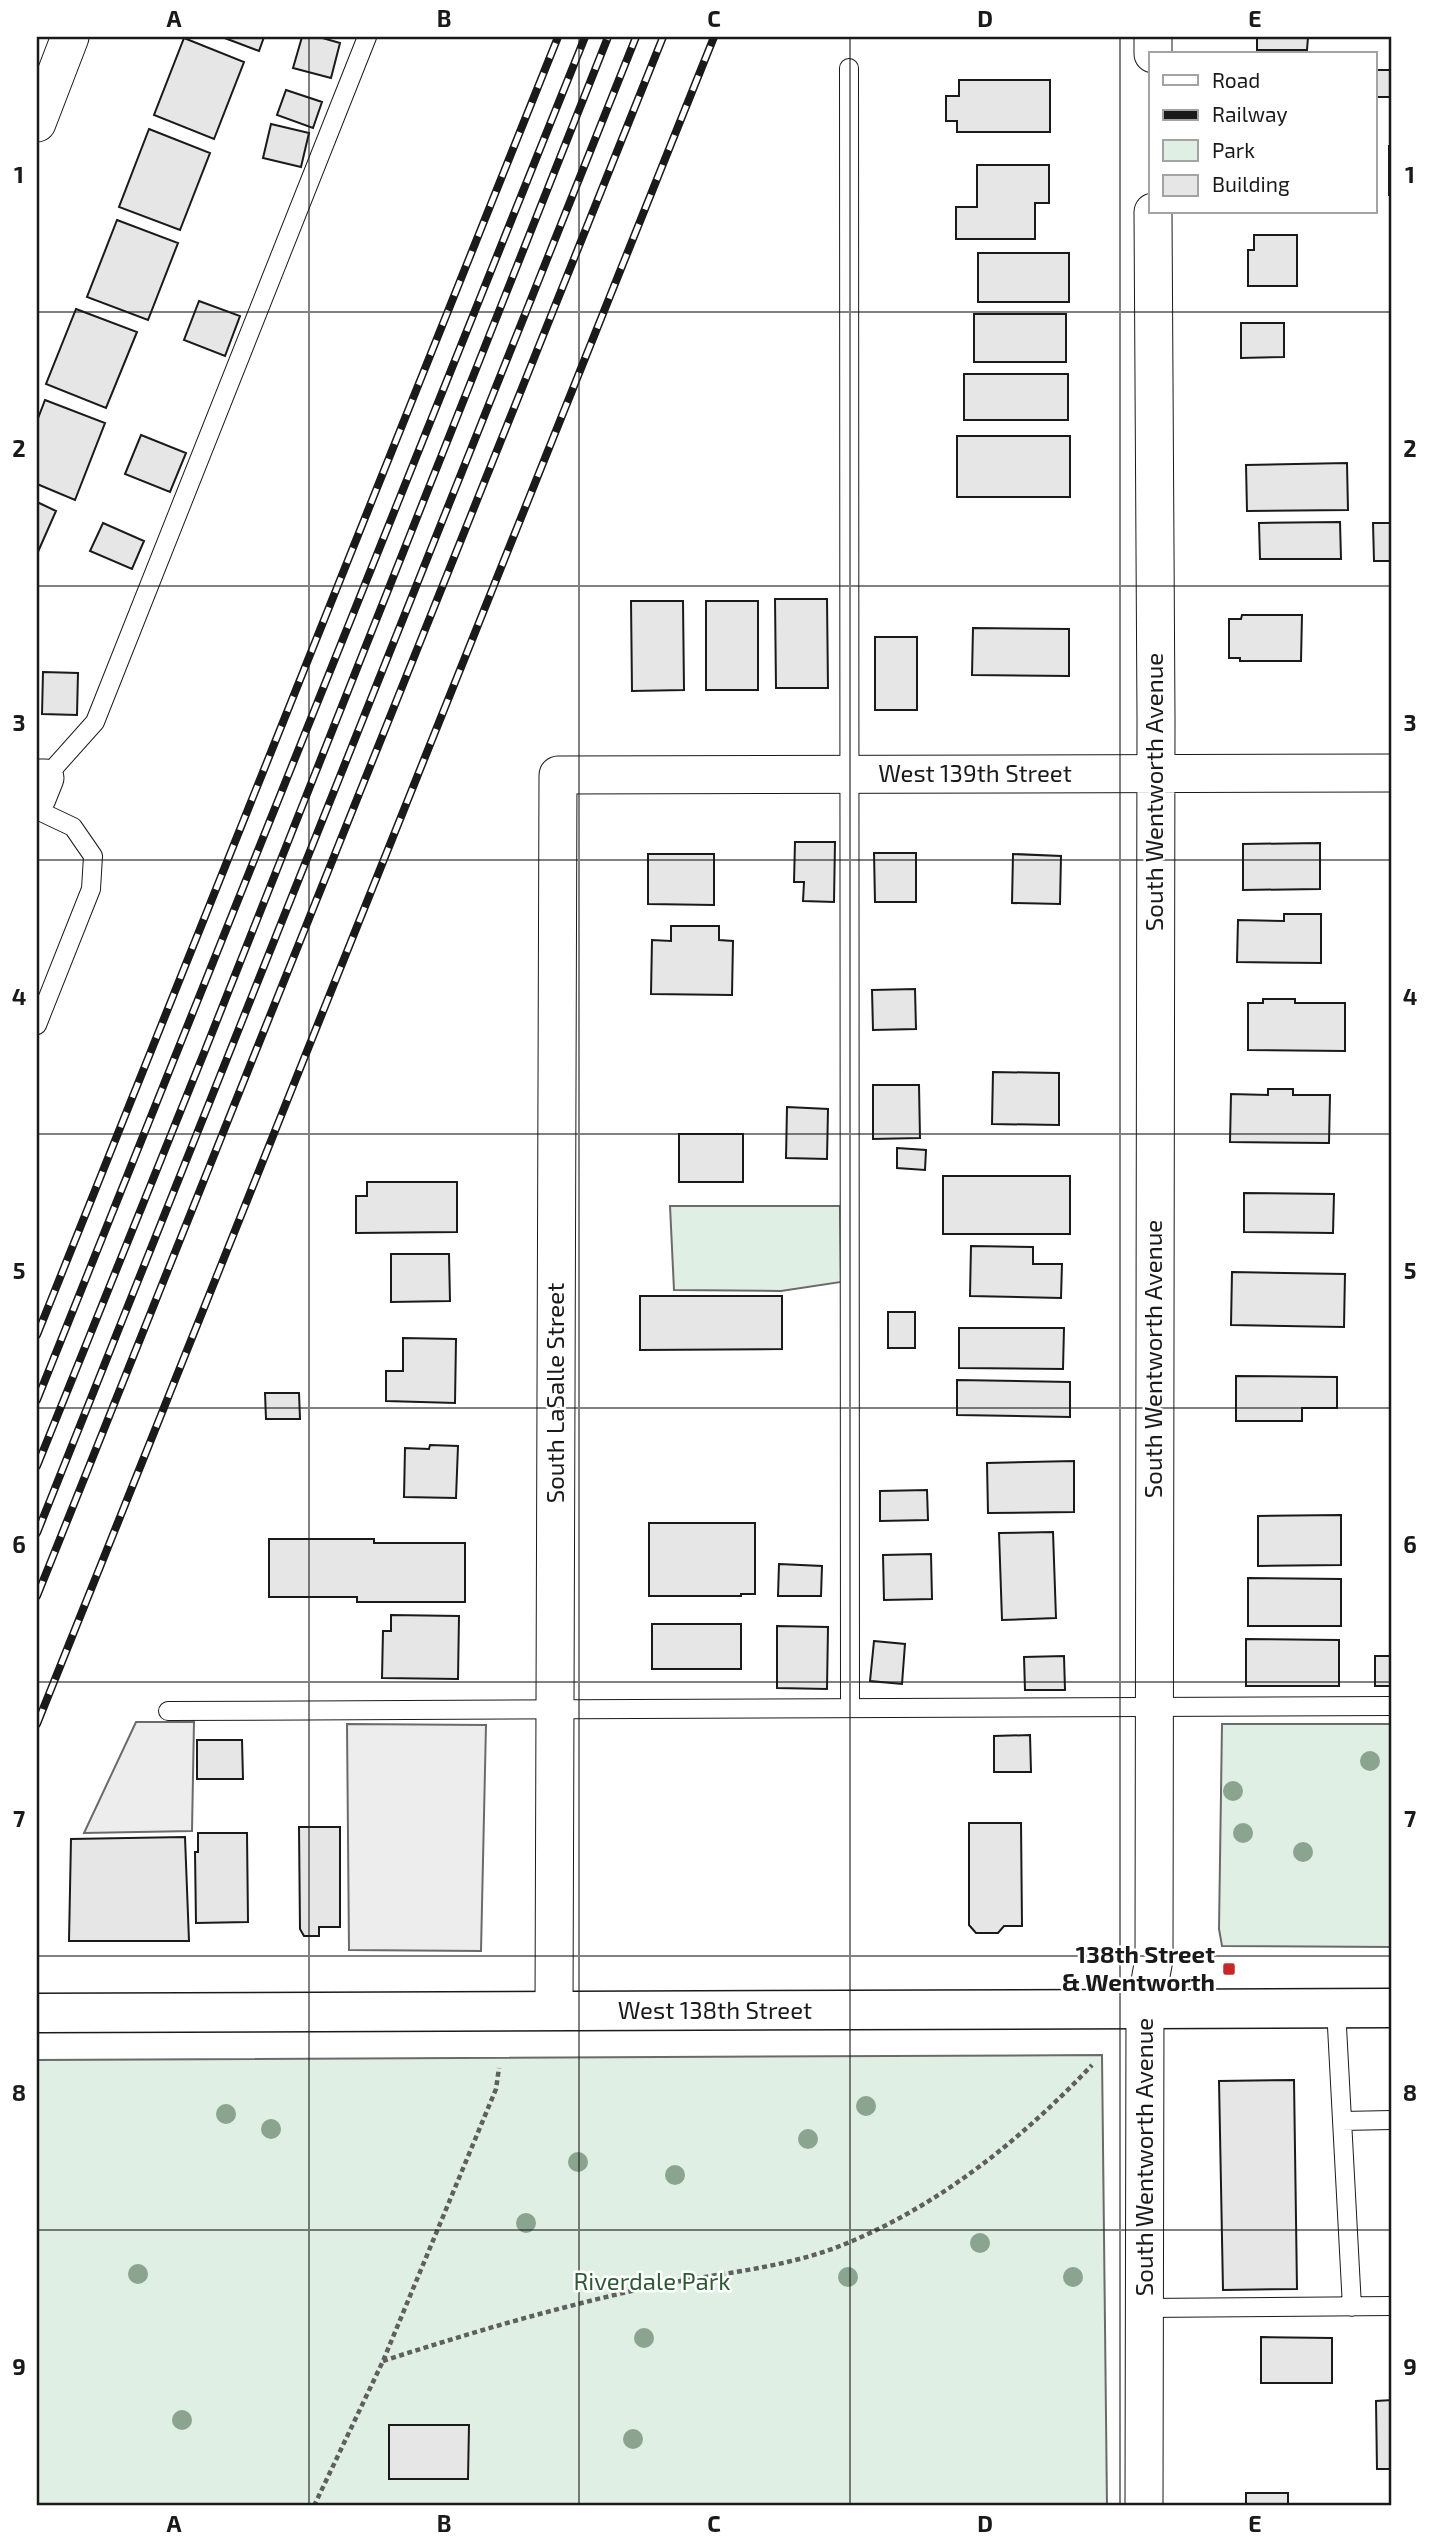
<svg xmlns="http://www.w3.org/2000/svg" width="1429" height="2543" viewBox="0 0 1429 2543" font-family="'Exo 2',sans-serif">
  <rect width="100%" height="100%" fill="#fff"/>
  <!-- green -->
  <path fill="#e0efe3" stroke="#6a6a6a" stroke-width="2" d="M670 1206H840L841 1282 781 1291 674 1290Z
    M1222 1724H1392V1947L1222 1946 1219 1929Z
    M1102 2055 1107 2506H37V2060Z"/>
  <!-- parking -->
  <path fill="#ededed" stroke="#6a6a6a" stroke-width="2" d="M136 1722H194L192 1831 84 1833Z
    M347 1724 486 1725 481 1951 349 1950Z"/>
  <!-- building -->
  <path fill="#e6e6e6" stroke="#1a1a1a" stroke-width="2" d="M222 37H264L259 51Z
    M302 37H319L340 43 331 78 293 68Z
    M1257 37H1308L1307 50H1257Z
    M184 38 244 62 214 139 154 115Z
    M1375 70H1392V97H1375Z
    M959 80H1050V132H957V121H946V96H959Z
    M286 90 322 102 313 128 277 115Z
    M271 124 309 133 301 167 263 158Z
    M149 129 210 153 180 230 119 207Z
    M1389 146H1392V195H1389Z
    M977 165H1049V203H1035V239H956V207H977Z
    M117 220 178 243 148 320 87 297Z
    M1254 235H1297V286H1248V250H1254Z
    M978 253H1069V302H978Z
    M199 301 240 316 225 356 184 340Z
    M76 309 137 332 106 408 46 384Z
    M974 314H1066V362H974Z
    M1241 323H1284V357L1241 358Z
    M964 374H1068V420H964Z
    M45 400 105 423 75 500 37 484V421Z
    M141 435 186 453 170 492 125 474Z
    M957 436H1070V497H957Z
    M1347 463 1348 510 1247 511 1246 465Z
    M37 502 56 511 37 554Z
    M1340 522 1341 559H1260L1259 523Z
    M103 523 144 541 132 569 90 551Z
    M1373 523H1392V561H1374Z
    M775 599H827L828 688H776Z
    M631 601H683L684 690 632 691Z
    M706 601H758V690H706Z
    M1242 615H1302L1301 661H1240V658H1229V619H1241Z
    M973 628 1069 629V676L972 675Z
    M875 637H917V710H875Z
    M43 672 78 673 77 715 42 714Z
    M795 842H835L834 902 803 901 804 882H794Z
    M1320 843V889L1243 890V844Z
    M874 853H916V902H875Z
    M648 854H714V905L648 904Z
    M1013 854 1061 856 1060 904 1012 903Z
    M1284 914H1321V963L1237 962 1238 920 1284 921Z
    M671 926H719V940L733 941 732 995 651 994 652 940 671 941Z
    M915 989 916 1029 873 1030 872 990Z
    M1263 999H1295V1003H1345V1051L1248 1050V1003H1263Z
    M993 1072 1059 1073V1125L992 1124Z
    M873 1085H919L920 1138 873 1139Z
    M1268 1089H1293V1095H1330L1329 1143 1230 1142 1231 1094 1268 1095Z
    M787 1107 828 1109 827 1159 786 1158Z
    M679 1134H743V1182H679Z
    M897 1148 926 1150 925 1170 897 1168Z
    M943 1176H1070V1234H943Z
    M367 1182H457V1232L356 1233V1196H367Z
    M1244 1193 1334 1194 1333 1233 1244 1232Z
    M971 1246 1033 1247V1264H1062L1061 1298 970 1296Z
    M391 1254H449L450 1301 391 1302Z
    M1232 1272 1345 1274 1344 1327 1231 1325Z
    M640 1296H782V1349L640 1350Z
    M888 1312H915V1348H888Z
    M959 1328H1064L1063 1369 959 1368Z
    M403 1338 456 1339 455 1403 386 1401V1371H403Z
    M1236 1376 1337 1377V1408H1302V1421H1236Z
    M957 1380 1070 1382V1417L957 1415Z
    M265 1393H299L300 1419H266Z
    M430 1445 458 1446 456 1498 404 1497 405 1448 429 1449Z
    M1074 1461V1512L988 1513 987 1463Z
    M927 1490 928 1520 880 1521V1491Z
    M1341 1515V1565L1258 1566V1516Z
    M649 1523H755V1594H741V1596H649Z
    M1053 1532 1056 1618 1002 1620 999 1533Z
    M269 1539H374V1543H465V1602H357V1597H269Z
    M931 1554 932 1599 884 1600 883 1555Z
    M779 1564 822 1566 821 1596H778Z
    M1248 1578 1341 1579V1626H1248Z
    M391 1615 459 1616 458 1679 382 1678 383 1631H391Z
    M652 1624H741V1669H652Z
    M777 1626 828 1627 827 1689 777 1688Z
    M1246 1639 1339 1640V1686H1246Z
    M874 1641 905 1644 902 1684 870 1681Z
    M1064 1656 1065 1690H1025L1024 1657Z
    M1375 1656H1392V1686H1375Z
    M1030 1735 1031 1772H994V1736Z
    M197 1740H242L243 1779H197Z
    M969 1823H1021L1022 1926H1004L998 1933H976L969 1925Z
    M299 1827H340V1927H319V1936H304L300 1929Z
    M198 1833H247L248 1922 196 1923 195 1852H198Z
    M185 1837 189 1941H69L71 1839Z
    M1294 2080 1297 2289 1223 2290 1219 2081Z
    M1261 2337 1332 2338V2383H1261Z
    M1392 2400V2469H1377L1376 2401Z
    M389 2425H469L468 2479H389Z
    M1246 2493H1288V2506H1246Z"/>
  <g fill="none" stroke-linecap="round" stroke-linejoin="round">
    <!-- lane casing -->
    <g stroke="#1a1a1a" stroke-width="20">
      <path id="lane" d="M849 68 850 1708
        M45 778 95 722 367 37
        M37 810 73 827 93 856 91 889 37 1025
        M168 1711 1392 1706
        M1336 2008 1352 2307
        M1342 2121 1392 2120
        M1144 2308 1392 2306"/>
    </g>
    <!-- street casing -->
    <g stroke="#1a1a1a" stroke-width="39">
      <path id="street" d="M1153 37V54
        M37 123 70 37
        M37 778H45L37 798
        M554 2011 558 775 1392 773
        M1144 2506 1145 2009 1154 1959 1156 719 1153 212"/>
    </g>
    <!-- secondary casing -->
    <g stroke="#1a1a1a" stroke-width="41">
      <path id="secondary" d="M37 2013 1392 2008"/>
    </g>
    <!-- path -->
    <path stroke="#5f5f5f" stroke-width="4.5" stroke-dasharray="5 3.5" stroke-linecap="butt" d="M383 2361C472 2332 562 2306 654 2286 717 2273 784 2269 845 2244 940 2205 1022 2139 1092 2065
      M314 2506 383 2361 496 2089 499 2068"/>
    <!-- lane -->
    <use href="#lane" stroke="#fff" stroke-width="18"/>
    <!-- street -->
    <use href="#street" stroke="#fff" stroke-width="37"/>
    <!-- secondary -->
    <use href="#secondary" stroke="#fff" stroke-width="38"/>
    <!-- rail casing -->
    <g stroke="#1a1a1a" stroke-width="8">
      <path id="rail" d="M37 1335 558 37
        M37 1400 585 37
        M37 1466 204 1053 608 37
        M37 1533 636 37
        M37 1596 663 37
        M37 1724 714 37"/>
    </g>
    <!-- rail -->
    <use href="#rail" stroke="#fff" stroke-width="5" stroke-dasharray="16" stroke-linecap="butt"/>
  </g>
  <!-- trees -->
  <g fill="#8aa48f">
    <circle cx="1370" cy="1761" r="10"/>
    <circle cx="1233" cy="1791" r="10"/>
    <circle cx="1243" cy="1833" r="10"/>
    <circle cx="1303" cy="1852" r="10"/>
    <circle cx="866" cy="2106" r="10"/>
    <circle cx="226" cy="2114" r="10"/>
    <circle cx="271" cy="2129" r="10"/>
    <circle cx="808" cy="2139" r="10"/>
    <circle cx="578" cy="2162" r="10"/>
    <circle cx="675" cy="2175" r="10"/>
    <circle cx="526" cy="2223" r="10"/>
    <circle cx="980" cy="2243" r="10"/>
    <circle cx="138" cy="2274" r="10"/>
    <circle cx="848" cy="2277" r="10"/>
    <circle cx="1073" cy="2277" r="10"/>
    <circle cx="644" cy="2338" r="10"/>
    <circle cx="182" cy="2420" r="10"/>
    <circle cx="633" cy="2439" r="10"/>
  </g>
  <!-- grid -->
  <path fill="none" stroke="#1a1a1a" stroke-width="2" stroke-opacity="0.55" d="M309 37V2506M579 37V2506M850 37V2506M1120 37V2506M37 312H1392M37 586H1392M37 860H1392M37 1134H1392M37 1408H1392M37 1682H1392M37 1956H1392M37 2230H1392"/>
  <!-- markers -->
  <rect fill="#c62828" stroke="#fff" stroke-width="2.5" x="1222" y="1962" width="14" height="14" rx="3.5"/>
  <g text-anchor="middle" stroke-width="5" stroke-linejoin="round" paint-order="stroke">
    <!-- street labels -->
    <g font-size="24" fill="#1a1a1a" stroke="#fff">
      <text x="975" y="782">West 139th Street</text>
      <text transform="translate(1155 792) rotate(-90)" y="8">South Wentworth Avenue</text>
      <text transform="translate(1154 1359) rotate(-90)" y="8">South Wentworth Avenue</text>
      <text transform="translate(556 1393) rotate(-90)" y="8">South LaSalle Street</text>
      <text x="715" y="2019">West 138th Street</text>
      <text transform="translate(1145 2157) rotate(-90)" y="8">South Wentworth Avenue</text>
    </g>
    <!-- poi labels -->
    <g font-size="24" font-weight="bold" fill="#1a1a1a" stroke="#fff" text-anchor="end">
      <text x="1215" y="1963">138th Street<tspan x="1215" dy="28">&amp; Wentworth</tspan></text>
    </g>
    <!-- park labels -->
    <g font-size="24" fill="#2b5a34" stroke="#fff">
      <text x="652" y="2290">Riverdale Park</text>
    </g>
  </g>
  <!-- border -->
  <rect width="1429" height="2543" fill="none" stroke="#ffffff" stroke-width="77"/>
  <!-- legend -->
  <rect x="1149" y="52" width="228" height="161" fill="#ffffff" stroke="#a3a3a3" stroke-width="2"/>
  <rect x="1163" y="75" width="35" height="10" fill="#ffffff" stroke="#a3a3a3" stroke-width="2"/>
  <text x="1212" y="88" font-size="21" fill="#1a1a1a">Road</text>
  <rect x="1163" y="110" width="35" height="10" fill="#1a1a1a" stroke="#a3a3a3" stroke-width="2"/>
  <text x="1212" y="122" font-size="21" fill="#1a1a1a">Railway</text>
  <rect x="1163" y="140" width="35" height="21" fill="#e0efe3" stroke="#a3a3a3" stroke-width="2"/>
  <text x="1212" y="158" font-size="21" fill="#1a1a1a">Park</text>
  <rect x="1163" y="175" width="35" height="21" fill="#e6e6e6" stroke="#a3a3a3" stroke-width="2"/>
  <text x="1212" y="192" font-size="21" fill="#1a1a1a">Building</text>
  <rect x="38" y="38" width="1352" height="2466" fill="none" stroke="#1a1a1a" stroke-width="2.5"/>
  <g font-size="23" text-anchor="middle" font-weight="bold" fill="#1a1a1a">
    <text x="174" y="27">A</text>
    <text x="444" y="27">B</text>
    <text x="714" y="27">C</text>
    <text x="985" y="27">D</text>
    <text x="1255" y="27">E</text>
    <text x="19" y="183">1</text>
    <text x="1410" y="183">1</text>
    <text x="19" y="457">2</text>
    <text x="1410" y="457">2</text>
    <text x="19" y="731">3</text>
    <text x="1410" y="731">3</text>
    <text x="19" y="1005">4</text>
    <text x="1410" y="1005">4</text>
    <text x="19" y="1279">5</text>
    <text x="1410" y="1279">5</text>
    <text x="19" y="1553">6</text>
    <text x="1410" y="1553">6</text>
    <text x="19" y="1827">7</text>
    <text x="1410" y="1827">7</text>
    <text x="19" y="2101">8</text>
    <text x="1410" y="2101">8</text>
    <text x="19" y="2375">9</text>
    <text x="1410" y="2375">9</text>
    <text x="174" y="2532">A</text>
    <text x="444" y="2532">B</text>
    <text x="714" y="2532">C</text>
    <text x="985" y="2532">D</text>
    <text x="1255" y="2532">E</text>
  </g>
</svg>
